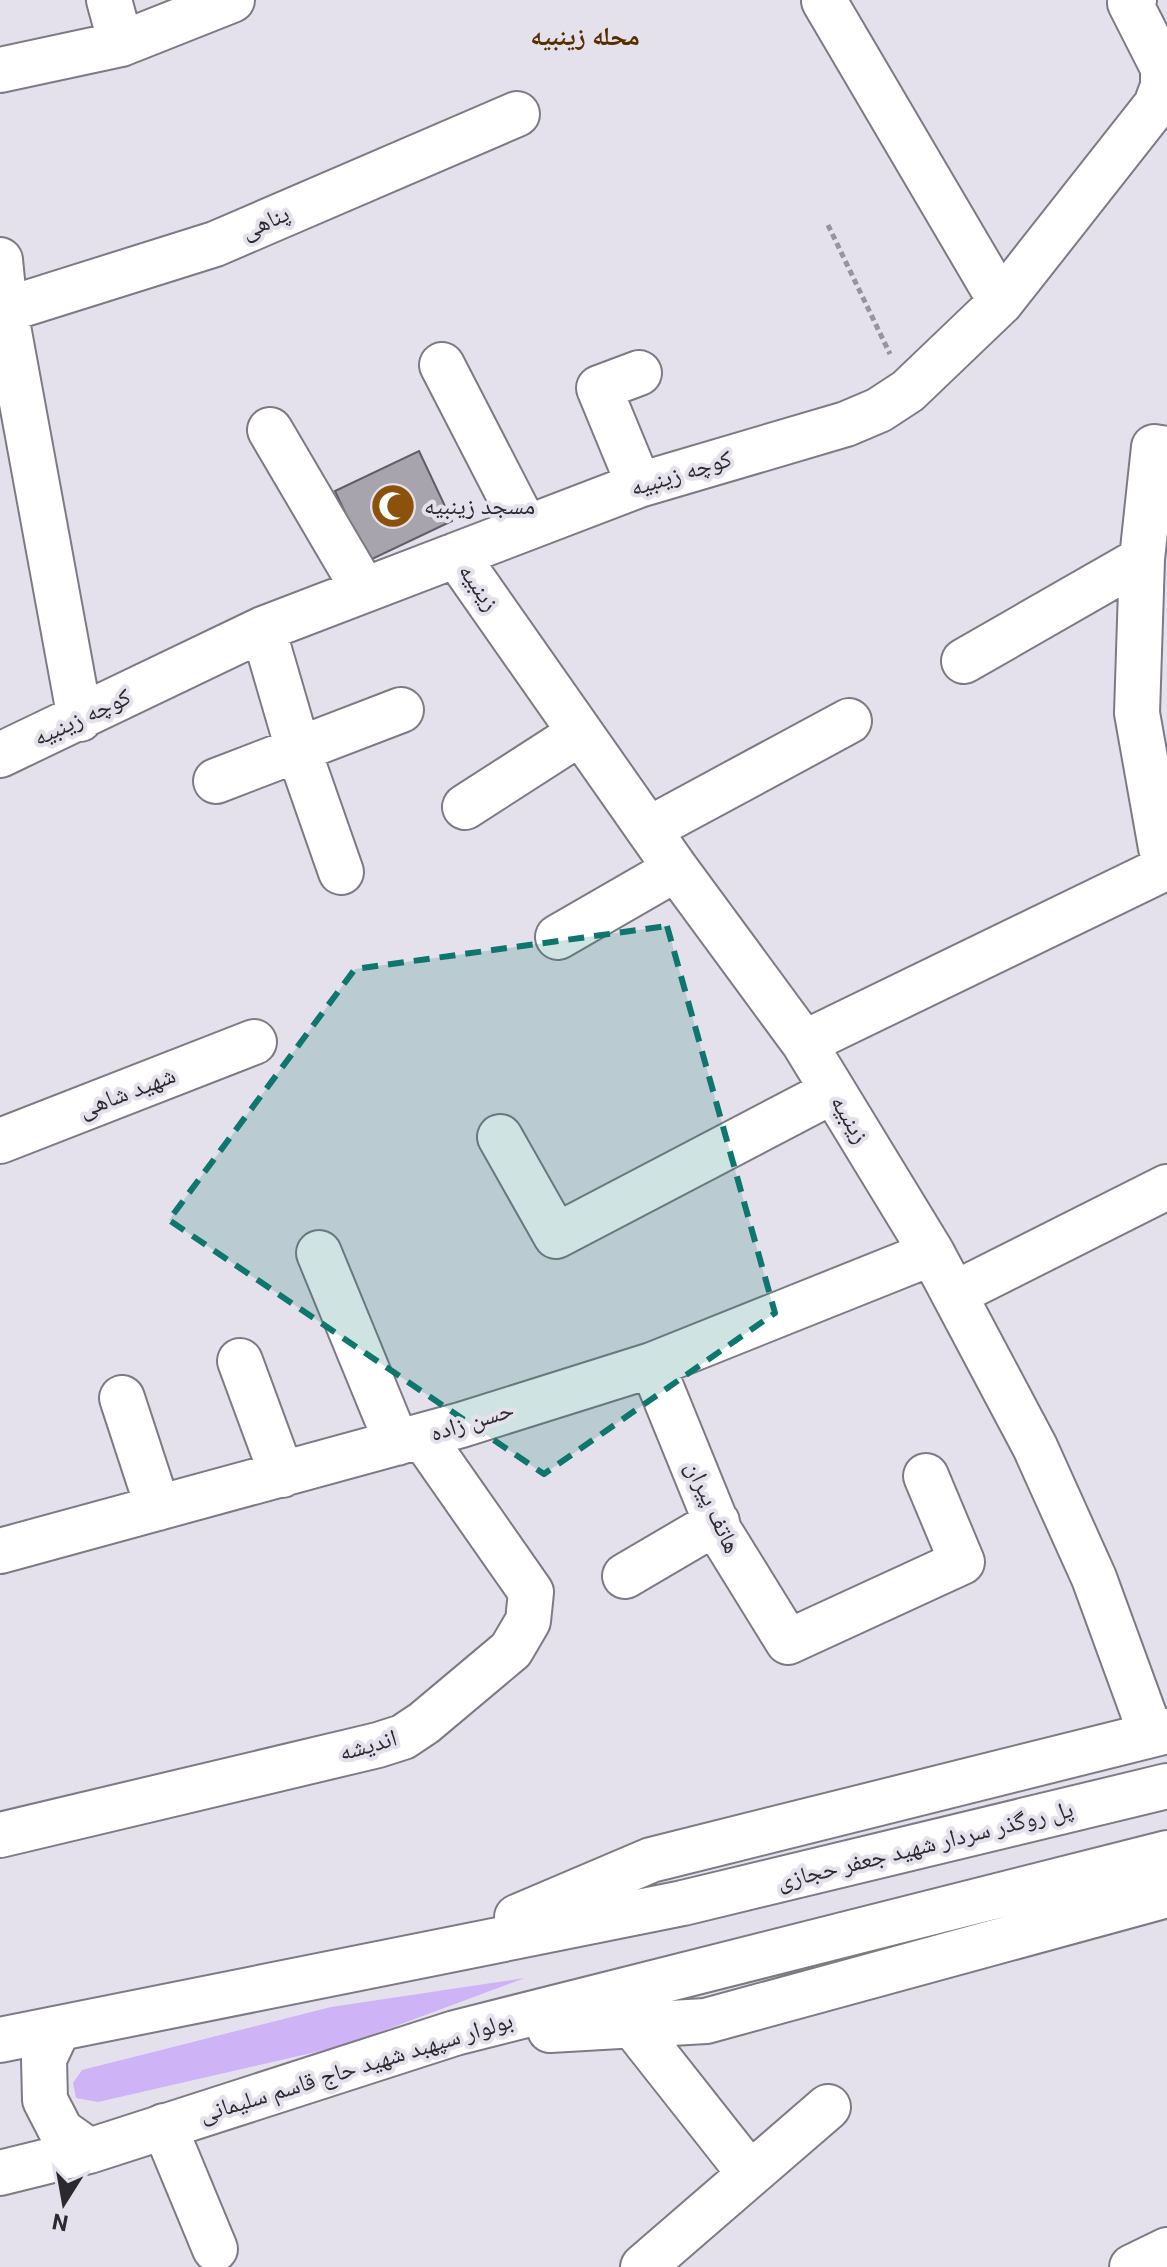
<svg xmlns="http://www.w3.org/2000/svg" width="1167" height="2267" viewBox="0 0 1167 2267" font-family="Roboto,'Noto Naskh Arabic',sans-serif">
  <rect width="100%" height="100%" fill="#e5e1ec"/>
  <!-- green -->
  <path fill="#ceb3f7" d="M525 1978 342 2046 98 2102 76 2098 73 2083 82 2070 331 2007Z"/>
  <!-- building -->
  <path fill="#a8a4ae" stroke="#605d66" stroke-width="2" d="M419 451 452 521 368 561 335 491Z"/>
  <g fill="none" stroke-linecap="round" stroke-linejoin="round">
    <!-- minor casing -->
    <g stroke="#7e7a84" stroke-width="48">
      <path id="minor" d="M109 0 121 44
        M824 1 1001 302
        M0 70 121 44 232 0
        M0 260 5 310 80 719
        M5 310 215 244 517 114
        M442 365 526 528
        M270 430 364 590
        M1167 449 1154 447 1142 559 1137 713 1161 848 1167 859
        M639 485 599 388 639 373
        M456 555 676 869 804 1043 932 1253 1035 1447 1094 1578 1151 1734
        M263 629 298 749 341 872
        M964 661 1142 559
        M0 755 263 629 639 485 846 424 879 410 908 391 1001 302 1156 105 1163 86V68L1130 3 1134 0
        M216 781 401 710
        M465 807 580 733
        M649 829 849 721
        M558 937 676 869
        M804 1043 1167 867
        M500 1137 556 1236 833 1091
        M0 1141 254 1042
        M319 1253 397 1443
        M954 1294 1167 1187
        M240 1361 282 1475
        M652 1365 720 1532 788 1642 962 1562 926 1476
        M122 1398 158 1508
        M0 1551 461 1425 652 1365 932 1253
        M625 1576 717 1522
        M0 1835 378 1745 403 1737 424 1723 511 1650 528 1621 531 1592 422 1436
        M634 2027 750 2174
        M164 2126 215 2249
        M643 2267 828 2107
        M1132 2267 1167 2250"/>
    </g>
    <!-- major casing -->
    <g stroke="#7e7a84" stroke-width="48">
      <path id="major" d="M517 1917 651 1860 1167 1731
        M58 2029 44 2059 45 2100 61 2131 89 2151
        M550 2030 706 2021 1167 1895
        M0 2040 683 1903 1167 1786
        M0 2173 89 2151 455 2033 1167 1853"/>
    </g>
    <!-- path -->
    <path stroke="#97949c" stroke-width="5" stroke-dasharray="6 4" stroke-linecap="butt" d="M828 225 890 354"/>
    <!-- minor -->
    <use href="#minor" stroke="#fff" stroke-width="44"/>
    <!-- major -->
    <use href="#major" stroke="#fff" stroke-width="44"/>
  </g>
  <!-- marked area -->
  <path fill="#0f766e" fill-opacity="0.2" stroke="#0f766e" stroke-width="6" stroke-dasharray="16 10" stroke-linejoin="round" d="M667 926 775 1313 544 1474 169 1220 355 969Z"/>
  <!-- icons -->
  <defs>
    <g id="mosque-disc" transform="scale(2.3)"><circle r="9.5" fill="#8c520c" stroke="#e5e1ec"/><path d="M3.5-4.9A6 6 0 1 0 3.5 4.9A5 5 0 1 1 3.5-4.9Z" fill="#fff"/></g>
  </defs>
  <g fill-rule="evenodd">
    <use href="#mosque-disc" x="393" y="506"/>
  </g>
  <g text-anchor="middle" stroke-width="8" stroke-linejoin="round" paint-order="stroke">
    <!-- street labels -->
    <g font-size="24" fill="#2b2a2e" stroke="#e5e1ec">
      <text transform="translate(265 222) rotate(-24)" y="8">پناهی</text>
      <text transform="translate(681 473) rotate(-17)" y="8">کوچه زینبیه</text>
      <text transform="translate(479 587) rotate(55)" y="8">زینبیه</text>
      <text transform="translate(82 717) rotate(-25)" y="8">کوچه زینبیه</text>
      <text transform="translate(127 1092) rotate(-21)" y="8">شهید شاهی</text>
      <text transform="translate(850 1119) rotate(59)" y="8">زینبیه</text>
      <text transform="translate(472 1421) rotate(-17)" y="8">حسن زاده</text>
      <text transform="translate(713 1507) rotate(65)" y="8">هاتف پیران</text>
      <text transform="translate(368 1745) rotate(-16)" y="8">اندیشه</text>
      <text transform="translate(925 1845) rotate(-14)" y="8">پل روگذر سردار شهید جعفر حجازی</text>
      <text transform="translate(356 2067) rotate(-17)" y="8">بولوار سپهبد شهید حاج قاسم سلیمانی</text>
    </g>
    <!-- poi labels -->
    <g font-size="24" fill="#2b2a2e" stroke="#e5e1ec" text-anchor="start">
      <text x="424" y="514">مسجد زینبیه</text>
    </g>
    <!-- neighbourhood labels -->
    <g font-size="26" font-weight="bold" fill="#562f00" stroke="#e5e1ec">
      <text x="585" y="45">محله زینبیه</text>
    </g>
  </g>
  <!-- north arrow -->
  <g transform="translate(64 2203) rotate(191)" stroke="#e5e1ec" stroke-width="6" paint-order="stroke">
  <path d="M0-6L14 30L0 20L-14 30Z" fill="#2b2a2e"/>
  <text y="-12" font-size="22" font-weight="bold" text-anchor="middle" fill="#2b2a2e">N</text>
  </g>
</svg>
